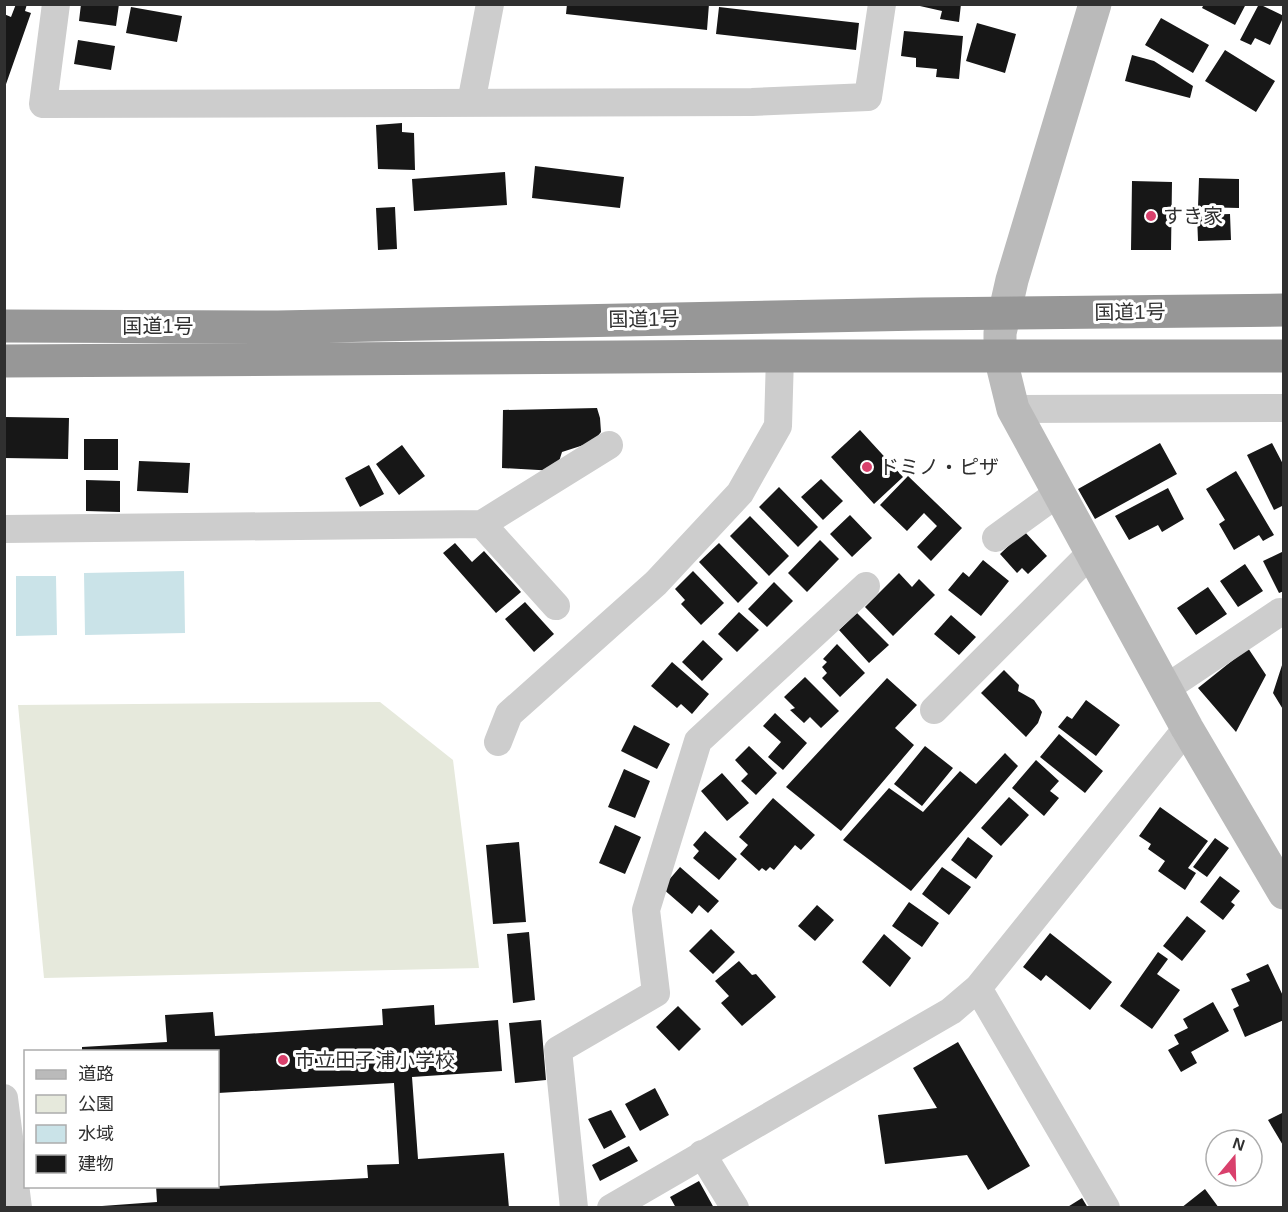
<svg xmlns="http://www.w3.org/2000/svg" width="1288" height="1212" viewBox="0 0 1288 1212" font-family="Helvetica,'Noto Sans JP',sans-serif">
  <rect width="100%" height="100%" fill="#fff"/>
  <!-- green -->
  <path fill="#e6e9dc" d="M380 702 453 760 479 968 44 978 18 705Z"/>
  <!-- water -->
  <path fill="#cae3e8" d="M184 571 185 633 85 635 84 573Z
    M16 576H56L57 635 16 636Z"/>
  <!-- building -->
  <path fill="#171717" d="M16 4H27L25 11 31 13 5 87 4 14 11 17Z
    M81 4H119L116 26 79 21Z
    M567 4H709L707 30 566 14Z
    M911 4H961L959 22 940 19 942 11Z
    M1204 4H1246L1235 25 1202 8Z
    M1259 4 1284 16 1270 45 1255 38 1251 45 1240 40Z
    M131 7 182 16 177 42 126 33Z
    M719 7 859 23 856 50 716 34Z
    M1161 18 1209 45 1193 73 1145 45Z
    M977 23 1016 34 1005 73 966 61Z
    M904 31 963 36 959 79 936 77 937 69 916 67V58L901 56Z
    M78 40 115 46 111 70 74 64Z
    M1225 50 1275 81 1256 112 1205 81Z
    M1132 55 1154 61 1193 86 1190 98 1125 81Z
    M402 123V132L414 133 415 170 378 169 376 125Z
    M535 166 624 177 620 208 532 198Z
    M505 172 507 205 414 211 412 179Z
    M1199 178 1239 179V208L1198 207Z
    M1132 181 1172 182 1171 250H1131Z
    M395 207 397 249 378 250 376 208Z
    M1230 214 1231 240 1198 241 1197 215Z
    M597 408 600 418 601 432 593 442 562 452 556 471 502 468 503 410Z
    M4 417 69 418 68 459 4 458Z
    M860 430 903 477 874 504 831 457Z
    M84 439H118V470H84Z
    M1160 443 1177 474 1095 519 1078 489Z
    M1272 443 1284 466V505L1274 510 1247 455Z
    M402 445 425 476 399 495 376 464Z
    M139 461 190 463 188 493 137 491Z
    M369 465 384 494 360 507 345 478Z
    M1236 471 1274 535 1263 541 1259 535 1234 550 1219 524 1225 520 1206 489Z
    M908 476 962 528 931 561 917 547 937 526 924 513 907 531 880 505Z
    M821 479 843 501 823 520 801 497Z
    M86 480 120 481V512L86 511Z
    M779 487 818 527 798 547 759 507Z
    M1168 488 1184 519 1162 532 1158 525 1129 540 1115 516Z
    M850 515 872 538 852 557 830 534Z
    M750 516 789 556 769 576 730 536Z
    M1024 531 1047 556 1028 574 1022 568 1017 573 1000 554Z
    M820 540 839 559 807 592 788 573Z
    M455 543 472 562 484 551 521 592 496 613 443 553Z
    M719 543 758 583 738 603 699 562Z
    M1284 551V591L1279 593 1263 561Z
    M983 560 1009 581 981 616 948 590 963 572 969 577Z
    M1245 564 1263 591 1238 607 1220 581Z
    M693 571 724 603 701 625 681 604 685 600 675 589Z
    M899 573 912 587 919 579 935 595 893 636 865 607Z
    M774 582 793 601 767 627 748 609Z
    M1208 587 1227 614 1196 635 1177 608Z
    M525 602 554 634 534 652 505 619Z
    M739 612 759 630 737 652 718 634Z
    M857 613 889 645 869 663 839 630Z
    M951 615 976 637 959 655 934 634Z
    M703 640 723 659 702 681 682 662Z
    M837 644 865 673 840 697 822 678 827 673 822 667 827 662 823 659Z
    M1248 648 1266 675 1236 732 1198 688Z
    M1284 659V711L1273 693Z
    M672 662 709 694 692 714 681 704 677 708 651 686Z
    M1004 670 1019 685 1018 691 1034 700 1042 712 1038 723 1026 737 981 693Z
    M805 677 839 711 821 728 810 717 804 723 790 710 795 708 784 697Z
    M887 678 917 705 895 728 914 745 841 831 786 787Z
    M1086 700 1120 725 1096 756 1058 727 1067 716 1072 719Z
    M775 713 807 743 783 770 768 757 781 742 763 726Z
    M634 725 670 744 657 769 621 751Z
    M1059 734 1103 771 1085 793 1040 757Z
    M749 746 777 773 756 795 741 781 748 774 735 760Z
    M925 746 953 768 922 806 894 784Z
    M1005 753 1018 766 911 891 843 840 889 788 923 812 960 771 976 784Z
    M1036 760 1059 781 1050 791 1059 798 1044 816 1012 788Z
    M624 769 650 781 635 818 608 807Z
    M722 773 749 803 727 821 701 791Z
    M1009 797 1029 815 1001 846 981 828Z
    M773 798 815 835 801 850 795 845 774 870 770 867 766 871 762 868 759 871 740 854 748 845 739 837Z
    M1160 807 1208 841 1188 868 1196 873 1185 890 1158 871 1165 861 1148 849 1151 844 1139 836Z
    M615 825 641 837 625 874 599 863Z
    M705 831 737 859 719 880 693 858 699 851 693 845Z
    M968 837 993 856 976 879 951 860Z
    M1215 838 1229 848 1207 877 1193 867Z
    M519 842 526 922 493 924 486 845Z
    M680 867 719 901 708 913 699 905 692 914 662 888Z
    M942 867 971 887 949 915 922 894Z
    M1220 876 1240 891 1231 902 1235 905 1223 920 1200 902Z
    M909 902 939 923 922 947 892 926Z
    M817 905 834 920 815 941 798 926Z
    M1187 916 1206 931 1182 961 1163 946Z
    M711 929 735 952 713 974 689 951Z
    M529 932 535 1000 513 1003 507 934Z
    M1050 933 1112 982 1090 1010 1046 975 1041 981 1023 967Z
    M884 934 911 958 890 987 862 962Z
    M1158 952 1168 959 1157 974 1180 990 1152 1029 1120 1006Z
    M739 961 752 975 756 974 776 997 742 1026 721 1003 729 996 715 981Z
    M1268 964 1284 998V1020L1245 1037 1233 1009 1239 1006 1231 989 1250 981 1246 974Z
    M1213 1002 1229 1031 1191 1052 1197 1063 1181 1072 1168 1050 1179 1044 1174 1035 1188 1028 1183 1019Z
    M434 1005 435 1025 498 1020 502 1071 412 1077 418 1159 504 1153 509 1208H102V1206L157 1202 156 1186H218L368 1178 367 1165 399 1164 394 1083 218 1093V1052H82V1047L167 1042 165 1015 213 1012 215 1036 383 1025 382 1009Z
    M678 1006 701 1029 679 1051 656 1027Z
    M541 1020 546 1080 515 1083 509 1023Z
    M958 1042 1030 1166 988 1190 967 1155 885 1164 878 1115 937 1108 913 1068Z
    M655 1088 669 1115 640 1131 625 1104Z
    M611 1110 626 1137 604 1149 588 1119Z
    M1284 1112V1147L1268 1120Z
    M629 1146 638 1161 600 1181 592 1165Z
    M699 1181 714 1208H676L670 1197Z
    M1205 1189 1219 1208H1181Z
    M1082 1198 1088 1208H1066Z"/>
  <g fill="none" stroke-linecap="round" stroke-linejoin="round">
    <!-- street -->
    <path stroke="#cdcdcd" stroke-width="28" d="M56 4 43 104 752 102 868 97 882 4
      M471 103 490 4
      M1013 409 1284 408
      M482 524 556 606
      M4 529 482 524 609 445
      M996 538 1058 493
      M1165 689 1280 612
      M934 710 1091 553
      M498 742 509 714 656 583 740 493 778 426 780 356
      M978 988 1106 1208
      M4 1098 18 1208
      M702 1154 735 1208
      M574 1208 558 1050 656 993 646 910 698 741 866 586
      M611 1208 951 1011 978 988 1187 728"/>
    <!-- secondary -->
    <path stroke="#bababa" stroke-width="33" d="M1095 4 1012 280 1000 333V356L1013 409 1187 728 1284 893"/>
    <!-- highway -->
    <path stroke="#979797" stroke-width="33" d="M4 326 278 327 922 314 1284 310
      M4 361 780 356H1284"/>
  </g>
  <!-- markers -->
  <g fill="#d9406c" stroke="#fff" stroke-width="2">
    <circle cx="1151" cy="216" r="6"/>
    <circle cx="867" cy="467" r="6"/>
    <circle cx="283" cy="1060" r="6"/>
  </g>
  <g text-anchor="middle" stroke-width="6" stroke-linejoin="round" paint-order="stroke">
    <!-- poi labels -->
    <g font-size="20" fill="#303030" stroke="#fff" text-anchor="start">
      <text x="1163" y="223">すき家</text>
      <text x="879" y="474">ドミノ・ピザ</text>
      <text x="295" y="1067">市立田子浦小学校</text>
    </g>
    <!-- street labels -->
    <g font-size="20" fill="#303030" stroke="#fff">
      <text transform="translate(1130 312) rotate(-1)" y="7">国道1号</text>
      <text transform="translate(644 319) rotate(-1)" y="7">国道1号</text>
      <text x="158" y="333">国道1号</text>
    </g>
  </g>
  <!-- border -->
  <rect width="1288" height="1212" fill="none" stroke="#303030" stroke-width="12"/>
  <!-- legend -->
  <rect x="24" y="1050" width="195" height="138" fill="#ffffff" stroke="#acacac" stroke-width="1.5"/>
  <rect x="36" y="1070" width="30" height="9" fill="#bababa" stroke="#acacac" stroke-width="1.5"/>
  <text x="78" y="1080" font-size="18" fill="#303030">道路</text>
  <rect x="36" y="1095" width="30" height="18" fill="#e6e9dc" stroke="#acacac" stroke-width="1.5"/>
  <text x="78" y="1110" font-size="18" fill="#303030">公園</text>
  <rect x="36" y="1125" width="30" height="18" fill="#cae3e8" stroke="#acacac" stroke-width="1.5"/>
  <text x="78" y="1140" font-size="18" fill="#303030">水域</text>
  <rect x="36" y="1155" width="30" height="18" fill="#171717" stroke="#acacac" stroke-width="1.5"/>
  <text x="78" y="1170" font-size="18" fill="#303030">建物</text>
  <!-- north arrow -->
  <g transform="translate(1234 1158) rotate(19)"><circle r="28" fill="#ffffff" stroke="#acacac" stroke-width="1.5"/>
  <path d="M0-4.5L10 22L0 15L-10 22Z" fill="#d9406c"/>
  <text y="-9" font-size="16" font-weight="bold" text-anchor="middle" fill="#303030">N</text>
  </g>
</svg>
